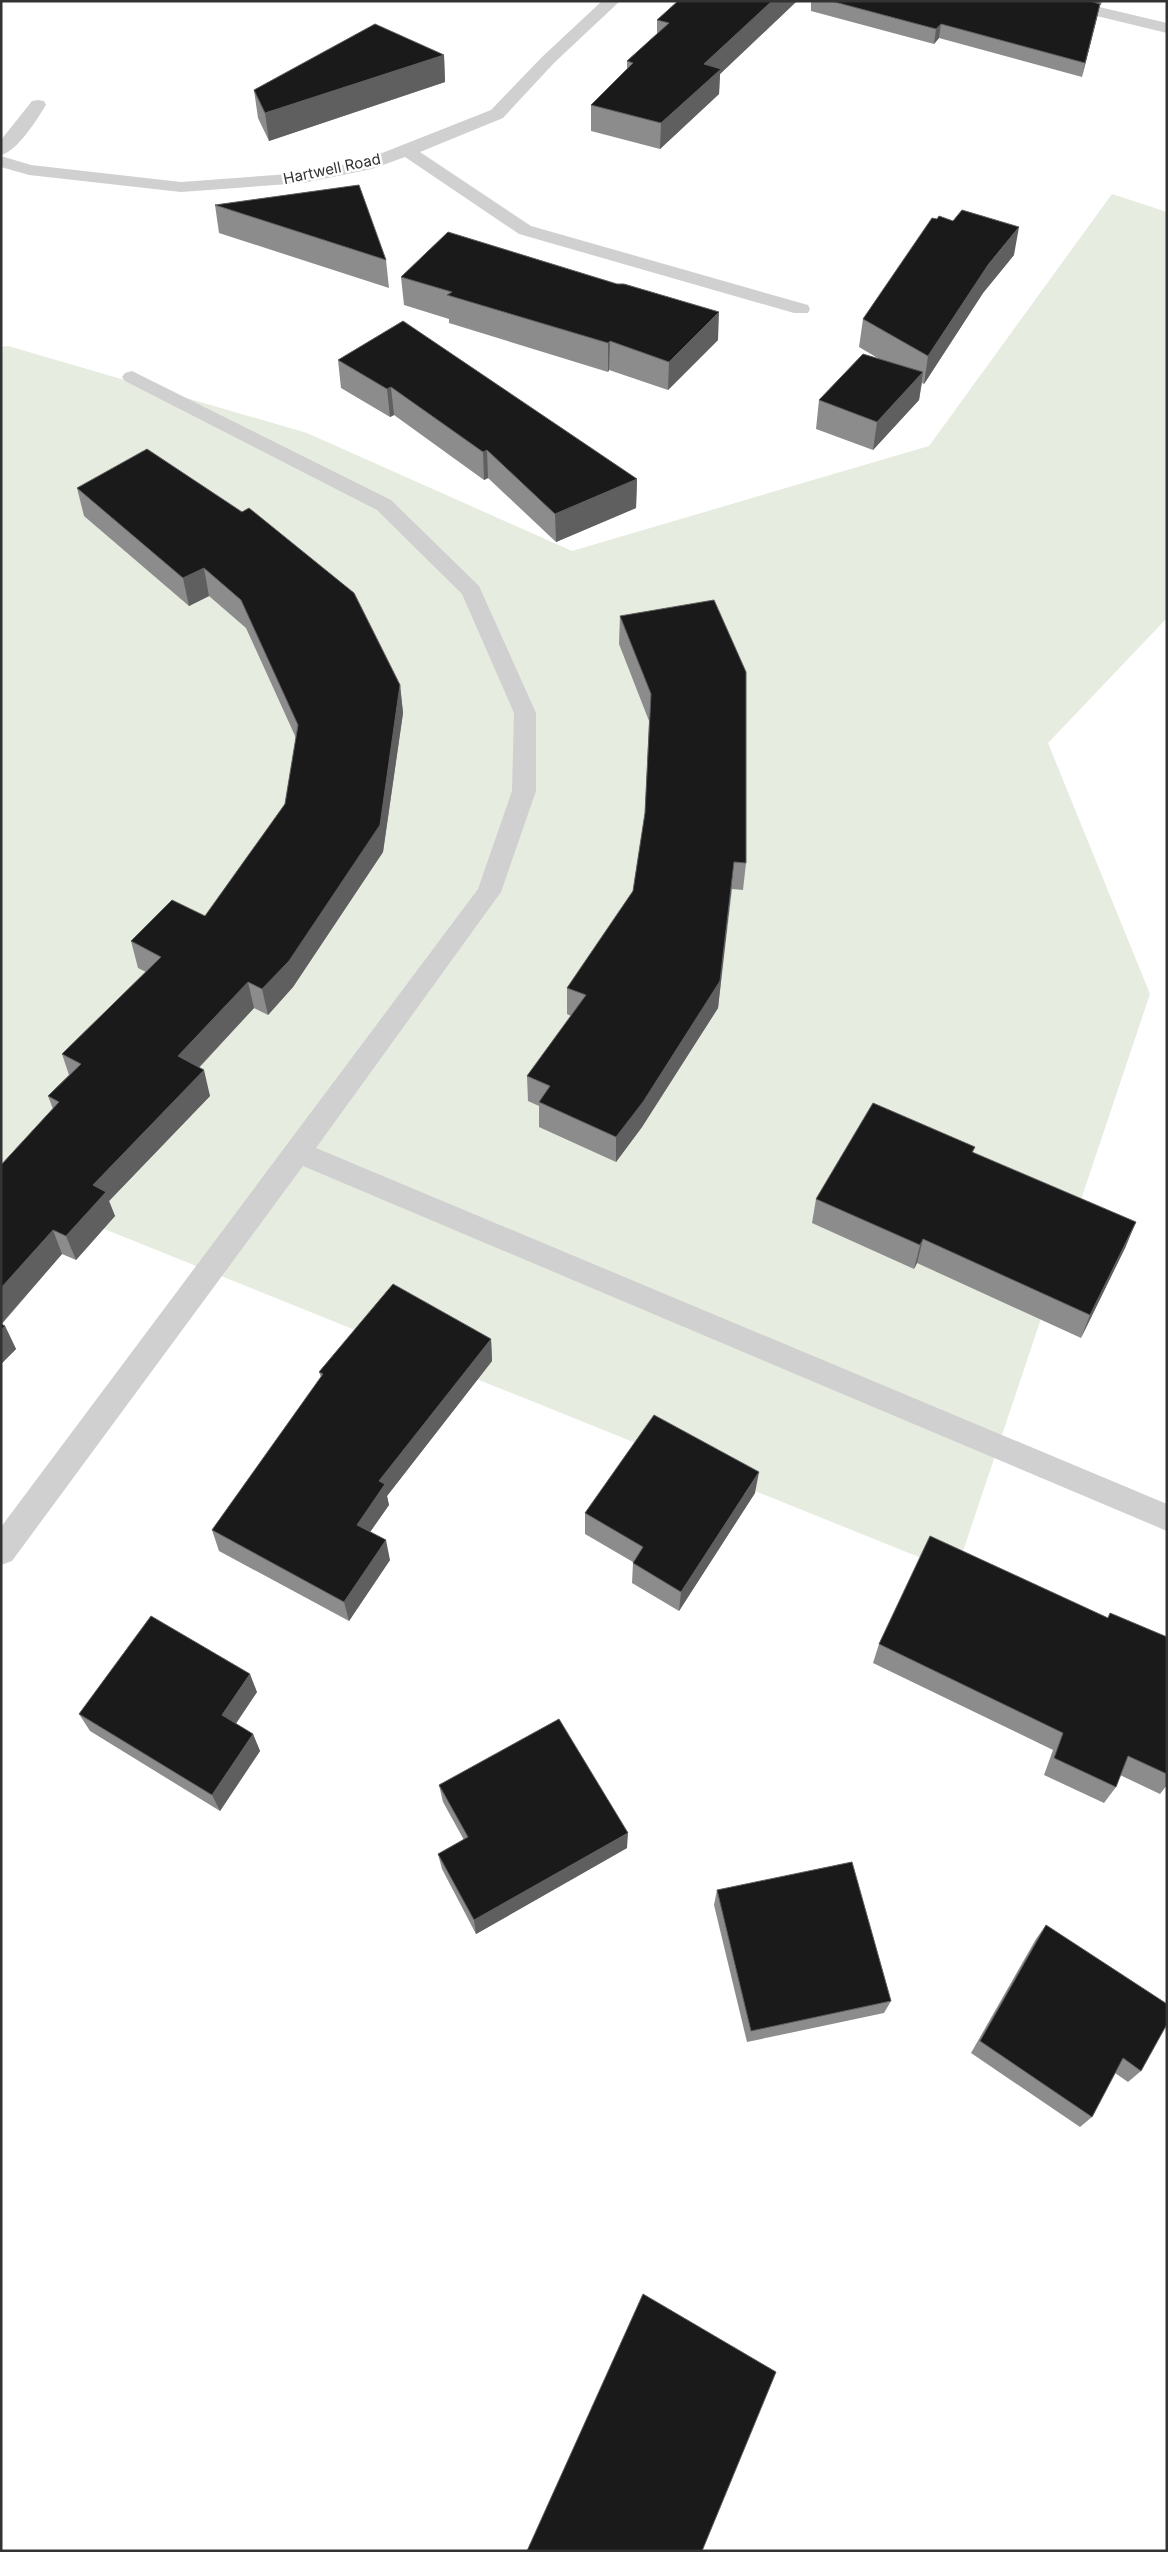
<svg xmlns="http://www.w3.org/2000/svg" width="1168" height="2552" viewBox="0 0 1168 2552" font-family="Inter,sans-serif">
  <rect width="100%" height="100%" fill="#fff"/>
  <!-- green -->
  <path fill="#e6ecdf" d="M1112 194 1167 212V618L1048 743 1150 994 956 1572 5 1189 1 1193V347L8 346 307 433 572 551 929 446Z"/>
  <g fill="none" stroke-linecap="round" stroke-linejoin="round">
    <!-- minor -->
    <path fill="#d0d0d0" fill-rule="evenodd" d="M602 1H620L554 63 503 118 420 152 531 226 808 305 810 309 808 313H794L519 234 405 157 372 169 303 183 181 192 29 175 1 167V156L31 165 181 182 303 173 362 161 491 110 542 57Z
      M1045 1H1074L1167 23V33L1047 4Z
      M38 100 44 101 46 105C37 119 18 151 1 155V140L32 101Z
      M132 371 391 500 479 586 536 713V791L501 892 316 1148 1167 1504V1531L303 1166 12 1561 1 1565V1527L478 889 512 791 514 713 462 594 377 510 125 381 122 377 125 373Z"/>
  </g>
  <!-- wall -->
  <path fill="#8c8c8c" d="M678 1H797L720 74 719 94 660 149 591 131V105L627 69V61L657 34V20Z
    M811 1H1102L1101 5H1100L1082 77 939 38 934 44 811 11Z
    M444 55 445 82 269 141 258 118 254 90Z
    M215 205 386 260 389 288 219 233Z
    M1014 255 983 293 924 384 922 383 919 400 873 450 816 429 819 400 881 360 859 347 863 319Z
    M401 277 718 340 668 390 609 370 608 372 449 323V319L404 305Z
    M338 360 637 479 636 508 556 542 488 478 484 480 394 415 390 417 341 388Z
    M77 488 400 685 403 713 383 852 293 987 268 1015 254 1008 199 1068 210 1096 109 1201 115 1216 76 1260 62 1254 2 1324 5 1326 16 1349 1 1364V1165L53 1109 48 1096 69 1075 62 1054 146 972 138 968 131 941 205 916 285 804 296 738 246 628 209 596 189 606 84 516Z
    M620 616 746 863 743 890 732 889 718 1008 642 1127 616 1162 539 1127V1106L528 1101 527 1076 571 1016 567 1014V988L633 891 645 813 649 721 619 644Z
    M975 1147 973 1152 1126 1246 1081 1338 917 1263 914 1269 812 1223 816 1199Z
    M491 1339 492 1361 387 1496 389 1505 370 1532 390 1560 349 1621 219 1551 212 1530 321 1377 319 1372Z
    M755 1493 679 1611 632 1583 633 1563V1562L585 1534V1513Z
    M1110 1613 1167 1637V1785L1160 1794 1120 1775 1116 1787 1104 1803 1044 1775 1053 1750 873 1663 879 1644 1108 1618Z
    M257 1692 236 1724 253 1734 260 1751 220 1811 90 1731 79 1714Z
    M439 1785 627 1848 476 1934 442 1869 438 1854 464 1840 443 1802Z
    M717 1890 891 2001 884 2013 747 2042 714 1905Z
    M1046 1925 1141 2071 1128 2082 1115 2073 1092 2117 1080 2127 971 2053 1036 1939Z"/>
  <!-- shaded-wall -->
  <path fill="#5f5f5f" d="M772 1H797L720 74 719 94 660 149 661 123 704 64Z
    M1100 4 1097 18 1082 77 1085 63Z
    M941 24 939 38 934 44 936 29Z
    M444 55 445 82 269 141 265 113Z
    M1019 227 1014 255 983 293 924 384 928 356 988 265Z
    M719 312 718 340 668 390 669 362Z
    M610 341 609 370 608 372V343Z
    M923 372 919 400 873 450 877 422Z
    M391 387 394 415 390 417 387 389Z
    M487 450 488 478 484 480 483 452Z
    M637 479 636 508 556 542 555 514Z
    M204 568 209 596 189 606 183 578Z
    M400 685 403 713 383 852 293 987 268 1015 262 989Z
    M734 862 718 1008 642 1127 616 1162V1137Z
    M248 982 254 1008 185 1082 178 1056Z
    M204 1070 210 1096 109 1201 115 1216 76 1260 66 1236 93 1185Z
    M1136 1222 1126 1246 1081 1338 1090 1315Z
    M53 1230 62 1254 1 1324V1288Z
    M923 1239 917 1263 914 1269 920 1245Z
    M5 1326 16 1349 1 1364V1330Z
    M491 1339 492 1361 387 1496 389 1505 361 1545 357 1525 379 1481Z
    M759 1472 755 1493 679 1611 681 1592Z
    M386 1540 390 1560 349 1621 344 1602Z
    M250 1674 257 1692 229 1733 222 1715Z
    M253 1734 260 1751 220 1811 212 1795Z
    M628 1833 627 1848 476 1934 474 1920Z"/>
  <!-- building -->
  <path fill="#1a1a1a" stroke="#5f5f5f" d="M678 1H772L704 64 721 69 661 123 591 105 633 63 627 61 669 23 657 20Z
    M831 1H1090L1100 4 1085 63 941 24 936 29Z
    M375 24 444 55 265 113 254 90Z
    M359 185 386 260 215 205Z
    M962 210 1019 227 988 265 928 356 863 319 932 218 937 219 939 216 953 221Z
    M448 232 617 284H624L719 312 669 362 610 341 608 343 447 295 452 292 401 277Z
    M403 321 637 479 555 514 487 450 483 452 391 387 387 389 338 360Z
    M863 354 923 372 877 422 819 400Z
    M147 449 242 512 249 508 354 593 400 685 380 825 289 961 262 989 248 982 178 1056 204 1070 93 1185 106 1192 66 1236 53 1230 1 1288V1165L59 1102 48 1096 81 1064 62 1054 161 957 131 941 172 900 205 916 285 804 298 725 241 600 204 568 183 578 77 488Z
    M714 600 746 672V863L734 862 720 981 643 1102 616 1137 539 1102 550 1086 527 1076 586 995 567 988 633 891 645 813 651 694 620 616Z
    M873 1103 975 1147 972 1152 1136 1222 1090 1315 923 1239 920 1245 816 1199Z
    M393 1284 491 1339 379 1481 385 1484 357 1525 386 1540 344 1602 212 1530 323 1374 319 1372Z
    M1 1324 5 1326 1 1330Z
    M654 1415 759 1472 681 1592 633 1563 643 1547 585 1513Z
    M930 1536 1108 1618 1110 1613 1167 1637V1774L1128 1756 1116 1787 1054 1758 1063 1733 879 1644Z
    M151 1616 250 1674 222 1715 253 1734 212 1795 79 1714Z
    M559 1719 628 1833 474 1920 438 1854 468 1837 439 1785Z
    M852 1862 891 2001 751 2031 717 1890Z
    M1046 1925 1167 2004V2024L1141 2071 1123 2058 1092 2117 980 2041Z
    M643 2294 776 2372 702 2551H527Z"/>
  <g text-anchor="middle" stroke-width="5" stroke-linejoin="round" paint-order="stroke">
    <!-- far-street labels -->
    <g font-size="15" fill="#333" stroke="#fff">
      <text transform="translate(332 169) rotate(-12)" y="5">Hartwell Road</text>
    </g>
  </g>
  <!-- border -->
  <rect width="1168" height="2552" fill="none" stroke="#333333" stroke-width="5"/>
</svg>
